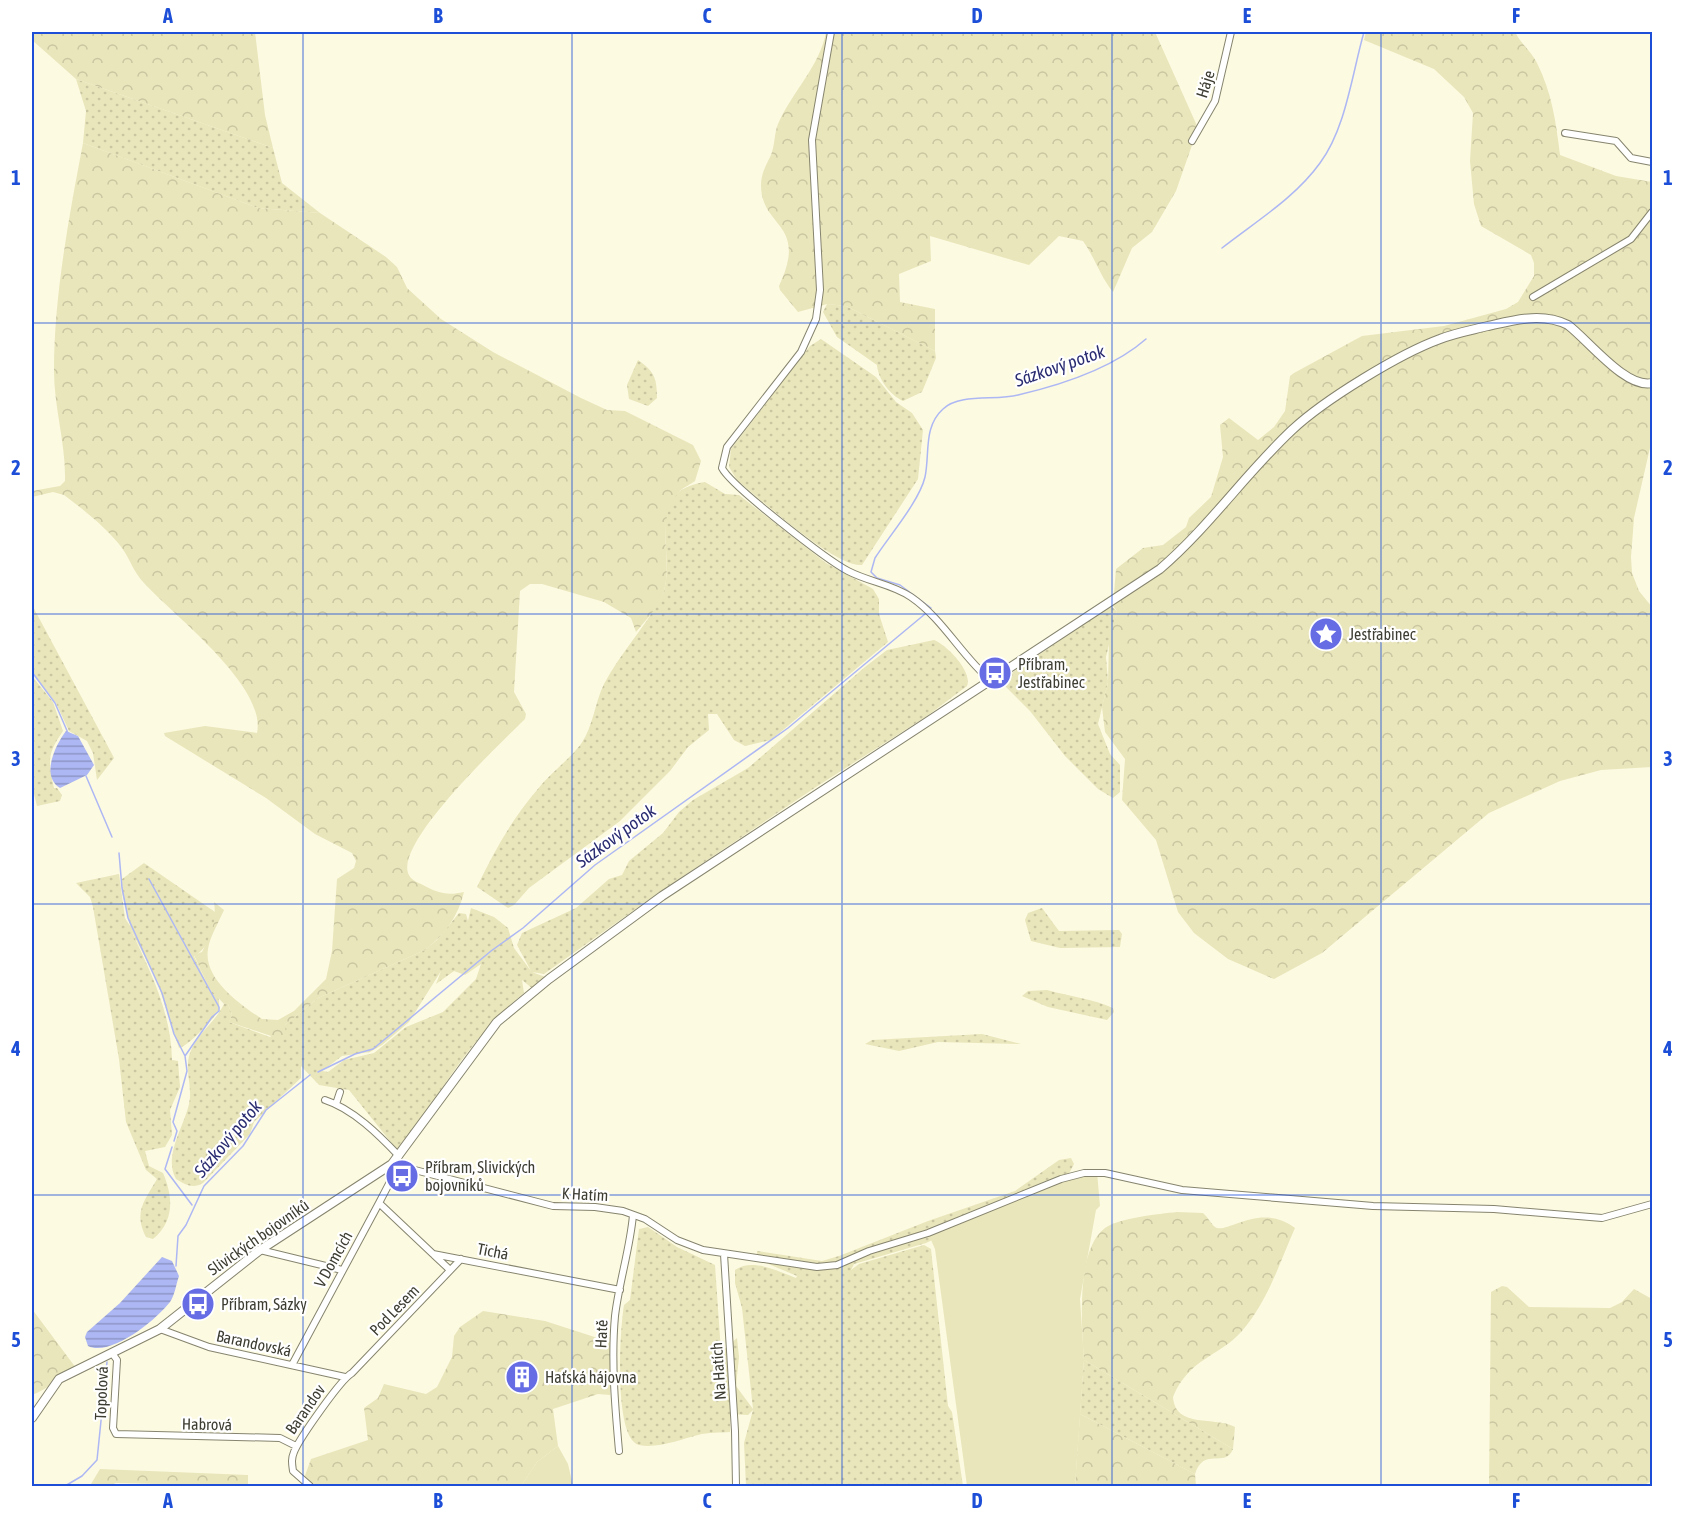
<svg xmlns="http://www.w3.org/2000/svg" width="1684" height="1518" viewBox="0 0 1684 1518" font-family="'Asap Condensed',sans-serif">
  <defs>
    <pattern id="grass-dots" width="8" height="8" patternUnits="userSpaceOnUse" patternTransform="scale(1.5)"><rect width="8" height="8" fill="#e9e6bb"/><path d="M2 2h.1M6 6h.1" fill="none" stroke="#c9c6a1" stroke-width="1.8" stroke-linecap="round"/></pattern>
    <pattern id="forest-crowns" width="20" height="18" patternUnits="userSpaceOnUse" patternTransform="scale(1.5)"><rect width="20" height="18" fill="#e9e6bb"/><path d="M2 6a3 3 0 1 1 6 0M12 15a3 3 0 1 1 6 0" fill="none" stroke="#c9c6a1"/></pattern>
    <pattern id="water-rules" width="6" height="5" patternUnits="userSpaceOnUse" patternTransform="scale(1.5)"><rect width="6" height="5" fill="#adb7f4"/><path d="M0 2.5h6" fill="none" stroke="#8e96c6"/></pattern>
  </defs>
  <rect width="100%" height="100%" fill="#fcfae1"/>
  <!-- grass -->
  <path fill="url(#grass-dots)" fill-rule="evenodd" d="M76 79 273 148 282 183 320 213 258 208 83 143 86 111Z
    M827 304 846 306 935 351 936 358 922 392 903 401C890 395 878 379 877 365L837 337 823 312Z
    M821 339 876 377 896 402 912 413 923 430 918 479 862 565C836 568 760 499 737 480L729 467 731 449 810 346Z
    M638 360C654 371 657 378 657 398L648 406 629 399 627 385Z
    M705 482 725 494 739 495 826 563 873 589 879 599V614L888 642 771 740 745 746 734 740 717 714H708L709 730 688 747 670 771 620 821 529 888 514 905 508 908 477 887C493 853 512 819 537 790 550 773 568 761 581 744 593 727 595 702 604 684 620 654 643 629 660 600 682 561 637 492 705 482Z
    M32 605 112 754 114 758 97 780 93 753 87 741 69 731 56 703 32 672Z
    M1111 606 1117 611 1106 657 1108 682 1098 724 1110 754 1120 765V792L1113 798 1098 789 1065 756 1030 711 1000 681Z
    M934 640C947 645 973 672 967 686L927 716 816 787 661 891 544 974 532 972 545 977 533 989 522 980 524 993C470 1036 439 1097 398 1151L349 1090 319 1085 301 1066V1078L254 1122 250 1134 203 1183C193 1189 186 1185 176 1179 163 1156 184 1127 189 1104 193 1087 184 1070 190 1053 197 1033 215 1023 224 1004H228L232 1015 229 1022 270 1037 318 998 425 950 437 940 459 913 466 914 468 921 471 908 494 917 508 928 514 948 531 971 517 945 522 933 576 908 609 879 622 875 629 861 663 833 679 812 693 800 748 768 865 667 887 650ZM481 964 476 979 443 1012 406 1027 374 1053 344 1060 328 1072 322 1071 342 1056 370 1052 382 1045 409 1022 441 971 436 984 454 971 465 975Z
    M32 676 53 702 63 731C47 754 48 761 54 788H57L62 795 60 801 37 806 32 786Z
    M144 863 215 912C219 926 207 950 194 956L209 988 218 996C219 1001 220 1006 218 1011 214 1019 187 1047 179 1048L157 981 130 928C150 971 171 1011 172 1060L178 1061 180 1087 170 1110 172 1135 165 1147 145 1151 149 1166 163 1173C173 1196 175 1221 153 1239L146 1237C133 1212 145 1200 157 1179L146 1170 126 1122 119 1059 93 907 90 897 76 883 119 874 125 918 130 926 122 892V879Z
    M1042 908 1059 931 1119 930 1122 934 1120 947 1060 948 1031 941 1025 920 1028 913Z
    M1047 990C1068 996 1094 999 1113 1008L1114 1012 1107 1020 1048 1007 1022 996 1028 991Z
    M982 1034 1021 1044 938 1042 899 1051 865 1044 872 1040Z
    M1071 1158 1074 1164 1063 1185 965 1224 926 1243 854 1264 851 1270 859 1264 924 1245 931 1249 948 1406 952 1412 963 1486H746L744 1443 753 1410 748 1415 730 1414V1432C720 1433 708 1432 698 1435 682 1439 657 1449 639 1445 613 1439 620 1328 624 1305L630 1300 639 1229 648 1227 677 1247 715 1265 721 1352 737 1338 739 1357 736 1386 753 1409 742 1308 735 1283V1270C753 1258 777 1271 796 1278L797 1276 757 1259V1251L822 1261 839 1256 928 1221 1015 1191 1059 1160Z
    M1084 1360 1233 1449C1225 1469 1204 1446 1195 1474L1080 1414Z"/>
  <!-- forest -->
  <path fill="url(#forest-crowns)" d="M32 32H255L265 115 273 148 76 79 32 40Z
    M826 32H1155L1198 128 1176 191 1152 232 1132 248 1113 292C1100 276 1095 258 1083 241L1059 236 1029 265 930 236 931 261 899 274 900 302 935 309V351L846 306 827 304 798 312 780 290 779 286C809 222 761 229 761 185 761 174 766 165 771 155 775 145 774 134 778 124 792 92 820 66 826 32Z
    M1366 32H1515C1521 44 1531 51 1537 63 1552 93 1556 122 1560 155L1616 176 1652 182V439L1634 518 1631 557 1632 573 1639 591 1652 607V767L1601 770 1560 781 1489 813 1322 953 1274 979 1228 959 1194 933 1178 912 1156 840 1122 800 1125 759 1105 732 1102 707 1108 682 1109 641 1117 611 1113 606 1116 569 1143 548 1163 545 1186 527 1189 518 1211 497 1223 457 1220 425 1229 418 1258 440 1274 427 1285 411 1290 376 1294 373 1362 336 1444 326 1506 309 1518 302 1534 276V263L1531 255 1481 226 1474 204 1470 161 1473 113 1464 97 1434 69 1364 40Z
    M83 143 258 208 320 213 386 257 397 267 407 288 441 319 493 352 581 398 607 410 625 411 693 445 701 461 695 481C690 485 685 486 680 491 651 521 677 564 661 599 655 611 644 622 636 632L631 618 604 602 542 584H530L520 591 514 692 526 714 525 719C501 743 397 840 408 873 410 879 416 882 421 884 438 893 446 896 464 892 458 917 445 934 425 950L318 998 285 1025 286 1035 280 1039 229 1022 232 1015 228 1004H224L209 988 194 955 202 952C211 934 217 922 214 902L224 910C219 922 210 936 208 949 203 979 241 1005 262 1019L278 1020 294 1011 326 979 332 951 337 879 354 868 356 861 352 853 315 834 266 798 165 736 164 733 205 726 257 733C267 686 173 615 144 583 134 573 130 559 122 548 108 529 83 509 64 495L53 492 32 497V491L60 486 65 481C66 444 54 408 54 371 54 295 69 217 83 143Z
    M1177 1212 1203 1213C1208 1217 1211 1224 1215 1227 1226 1235 1260 1201 1295 1228 1279 1264 1268 1301 1242 1331 1219 1357 1189 1358 1173 1397 1175 1429 1216 1416 1235 1427L1233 1449 1084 1360C1082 1328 1075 1250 1105 1228 1119 1218 1159 1214 1177 1212Z
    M1502 1286 1507 1287 1529 1307 1610 1308 1622 1302 1634 1289 1652 1299V1481L1642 1486H1489L1491 1292Z
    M32 1309 76 1368C60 1377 48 1389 32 1395Z
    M483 1311 545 1321 610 1342V1395L598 1394 553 1409 558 1446 537 1462 521 1486H311L303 1481 311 1459 368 1440 364 1408 378 1398 384 1384 426 1394 437 1387 452 1357 454 1336 460 1327Z
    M1080 1414 1195 1474 1196 1486H1075Z
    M100 1469 248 1475V1486L116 1483 109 1486H94L91 1484Z"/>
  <!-- garden -->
  <path fill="#e9e6bb" d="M1097 1172 1100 1206 1096 1210 1080 1299 1084 1360 1075 1486H967L935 1249 928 1233 1061 1179Z
    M558 1446 568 1464 573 1486H521L537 1462Z"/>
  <!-- water -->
  <path fill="url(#water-rules)" d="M66 731 78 736 94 765 87 775 60 788C40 776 56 744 66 731Z
    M162 1257 172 1261 179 1276C176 1284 175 1295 170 1302 156 1320 111 1357 88 1346L85 1337 87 1332 120 1303Z"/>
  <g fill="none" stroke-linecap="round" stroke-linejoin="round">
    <!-- stream -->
    <path stroke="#adb7f4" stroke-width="1.5" d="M1222 248C1255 222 1295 198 1320 163 1346 128 1352 74 1364 32
      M931 608 900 585 877 578 871 572 875 558C889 536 919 502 925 477 930 454 923 427 943 409 960 393 996 401 1018 395 1061 385 1112 369 1146 339
      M32 672 55 703 68 733
      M86 776 112 837
      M119 853 122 888 128 918 162 993 174 1034 185 1056 187 1071 173 1122 177 1131 174 1141
      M149 879 219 1007V1011L212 1017 185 1056
      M318 1072 355 1054 373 1049 491 951 523 928 595 865 788 728 925 614
      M172 1147 165 1169 192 1205
      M176 1266 178 1236 186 1225 204 1186 243 1146 266 1110 310 1075
      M65 1486 82 1476 97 1460 107 1362"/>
    <!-- street casing -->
    <g stroke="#86846e" stroke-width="8">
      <path id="street" d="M831 32 812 140 820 290 816 319 801 352 727 447 722 468C731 486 827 560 848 571 869 582 892 584 911 597 943 619 961 655 990 680
        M1565 133 1616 141 1631 158 1652 162
        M1192 141 1215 101 1231 32
        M1533 297 1631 239 1652 212
        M325 1100C353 1109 379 1135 399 1156
        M336 1104 340 1092
        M379 1203 433 1254 620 1290
        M260 1250 342 1270
        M724 1254 735 1431 736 1486
        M434 1255 450 1270
        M160 1329 209 1347 345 1377
        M112 1353 117 1360 113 1428 116 1434 280 1438 296 1446
        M292 1365 379 1203 391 1180 392 1164 553 1206 595 1207 623 1211 645 1219 677 1240 703 1250 817 1267 837 1265 869 1251 928 1233 1061 1179 1084 1173H1105L1182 1190 1373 1206 1494 1209 1602 1218 1652 1204
        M619 1451C615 1406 611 1360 615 1316 619 1282 630 1249 633 1215
        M310 1486 293 1471C292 1464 291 1459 294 1452 299 1439 341 1379 352 1373L461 1259"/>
    </g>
    <!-- secondary casing -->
    <g stroke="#86846e" stroke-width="10">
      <path id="secondary" d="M32 1418 59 1379 160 1329 260 1250 392 1164 497 1022 549 979 662 896 1160 569C1209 527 1246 473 1292 430 1324 400 1399 354 1440 339 1455 333 1472 330 1488 326 1515 320 1542 312 1568 325 1589 341 1626 389 1652 383"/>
    </g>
    <!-- street -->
    <use href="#street" stroke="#fff" stroke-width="6"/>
    <!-- secondary -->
    <use href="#secondary" stroke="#fff" stroke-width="8"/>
  </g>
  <!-- grid -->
  <path fill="none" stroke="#1d4ed8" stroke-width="1.5" stroke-opacity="0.55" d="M303 32V1486M572 32V1486M842 32V1486M1112 32V1486M1381 32V1486M32 323H1652M32 614H1652M32 904H1652M32 1195H1652"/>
  <!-- icons -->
  <defs>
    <g id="sight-disc" transform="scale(1.725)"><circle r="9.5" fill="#656ce4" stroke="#fff"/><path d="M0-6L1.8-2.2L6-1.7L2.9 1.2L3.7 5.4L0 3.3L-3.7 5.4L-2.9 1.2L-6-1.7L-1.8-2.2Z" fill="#fff"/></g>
    <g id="bus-disc" transform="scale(1.725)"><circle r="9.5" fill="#656ce4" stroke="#fff"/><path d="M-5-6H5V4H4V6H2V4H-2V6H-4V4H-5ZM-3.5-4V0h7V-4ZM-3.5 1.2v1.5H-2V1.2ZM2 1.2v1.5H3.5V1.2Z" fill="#fff"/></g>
    <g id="building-disc" transform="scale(1.725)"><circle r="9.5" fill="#656ce4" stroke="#fff"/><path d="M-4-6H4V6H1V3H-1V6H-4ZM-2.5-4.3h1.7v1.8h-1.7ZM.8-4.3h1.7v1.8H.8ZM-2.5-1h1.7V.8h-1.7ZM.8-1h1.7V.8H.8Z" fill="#fff"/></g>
  </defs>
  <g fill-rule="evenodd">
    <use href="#sight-disc" x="1326" y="634"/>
    <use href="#bus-disc" x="995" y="673"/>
    <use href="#bus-disc" x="402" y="1176"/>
    <use href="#bus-disc" x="198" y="1304"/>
    <use href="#building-disc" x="522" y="1377"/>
  </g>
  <g text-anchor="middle" stroke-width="4.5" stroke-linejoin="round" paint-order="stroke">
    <!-- street labels -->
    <g font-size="16" fill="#3e3d33" stroke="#fff">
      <text transform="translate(1205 84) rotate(-72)" y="6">Háje</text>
      <text transform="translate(585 1194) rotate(3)" y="6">K Hatím</text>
      <text transform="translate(258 1237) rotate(-35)" y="6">Slivických bojovníků</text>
      <text transform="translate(493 1251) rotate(11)" y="6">Tichá</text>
      <text transform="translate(333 1259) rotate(-61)" y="6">V Domcích</text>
      <text transform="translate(394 1310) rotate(-46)" y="6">Pod Lesem</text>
      <text transform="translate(601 1334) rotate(-87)" y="6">Hatě</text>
      <text transform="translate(254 1343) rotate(12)" y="6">Barandovská</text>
      <text transform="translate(718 1371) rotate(-94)" y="6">Na Hatích</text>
      <text transform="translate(101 1393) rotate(-88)" y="6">Topolová</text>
      <text transform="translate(305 1409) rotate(-55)" y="6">Barandov</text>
      <text transform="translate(207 1424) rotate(1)" y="6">Habrová</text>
    </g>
    <!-- poi labels -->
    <g font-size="16" fill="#3e3d33" stroke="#fff" text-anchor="start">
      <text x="1349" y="640">Jestřabinec</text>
      <text x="1018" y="670">Příbram,<tspan x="1018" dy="18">Jestřabinec</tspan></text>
      <text x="425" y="1173">Příbram, Slivických<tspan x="425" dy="18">bojovníků</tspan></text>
      <text x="221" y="1310">Příbram, Sázky</text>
      <text x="545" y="1383">Haťská hájovna</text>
    </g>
    <!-- water labels -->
    <g font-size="18" font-style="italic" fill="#2a2c72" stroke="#fff">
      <text transform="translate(1060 366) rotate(-19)" y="6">Sázkový potok</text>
      <text transform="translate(616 836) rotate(-36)" y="6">Sázkový potok</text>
      <text transform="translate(228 1139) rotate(-50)" y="6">Sázkový potok</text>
    </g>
  </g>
  <!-- border -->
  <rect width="1684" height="1518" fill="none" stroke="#ffffff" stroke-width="66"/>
  <rect x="33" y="33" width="1618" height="1452" fill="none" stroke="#1d4ed8" stroke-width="2"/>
  <g font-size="20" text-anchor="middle" font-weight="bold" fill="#1d4ed8">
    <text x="168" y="23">A</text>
    <text x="438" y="23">B</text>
    <text x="707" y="23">C</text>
    <text x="977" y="23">D</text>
    <text x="1247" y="23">E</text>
    <text x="1516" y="23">F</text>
    <text x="16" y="185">1</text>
    <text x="1668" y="185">1</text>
    <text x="16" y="475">2</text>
    <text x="1668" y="475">2</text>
    <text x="16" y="766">3</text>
    <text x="1668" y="766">3</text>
    <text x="16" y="1056">4</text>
    <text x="1668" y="1056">4</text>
    <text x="16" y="1347">5</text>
    <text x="1668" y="1347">5</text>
    <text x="168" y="1508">A</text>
    <text x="438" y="1508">B</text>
    <text x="707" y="1508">C</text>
    <text x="977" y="1508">D</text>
    <text x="1247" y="1508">E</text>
    <text x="1516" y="1508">F</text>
  </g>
</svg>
